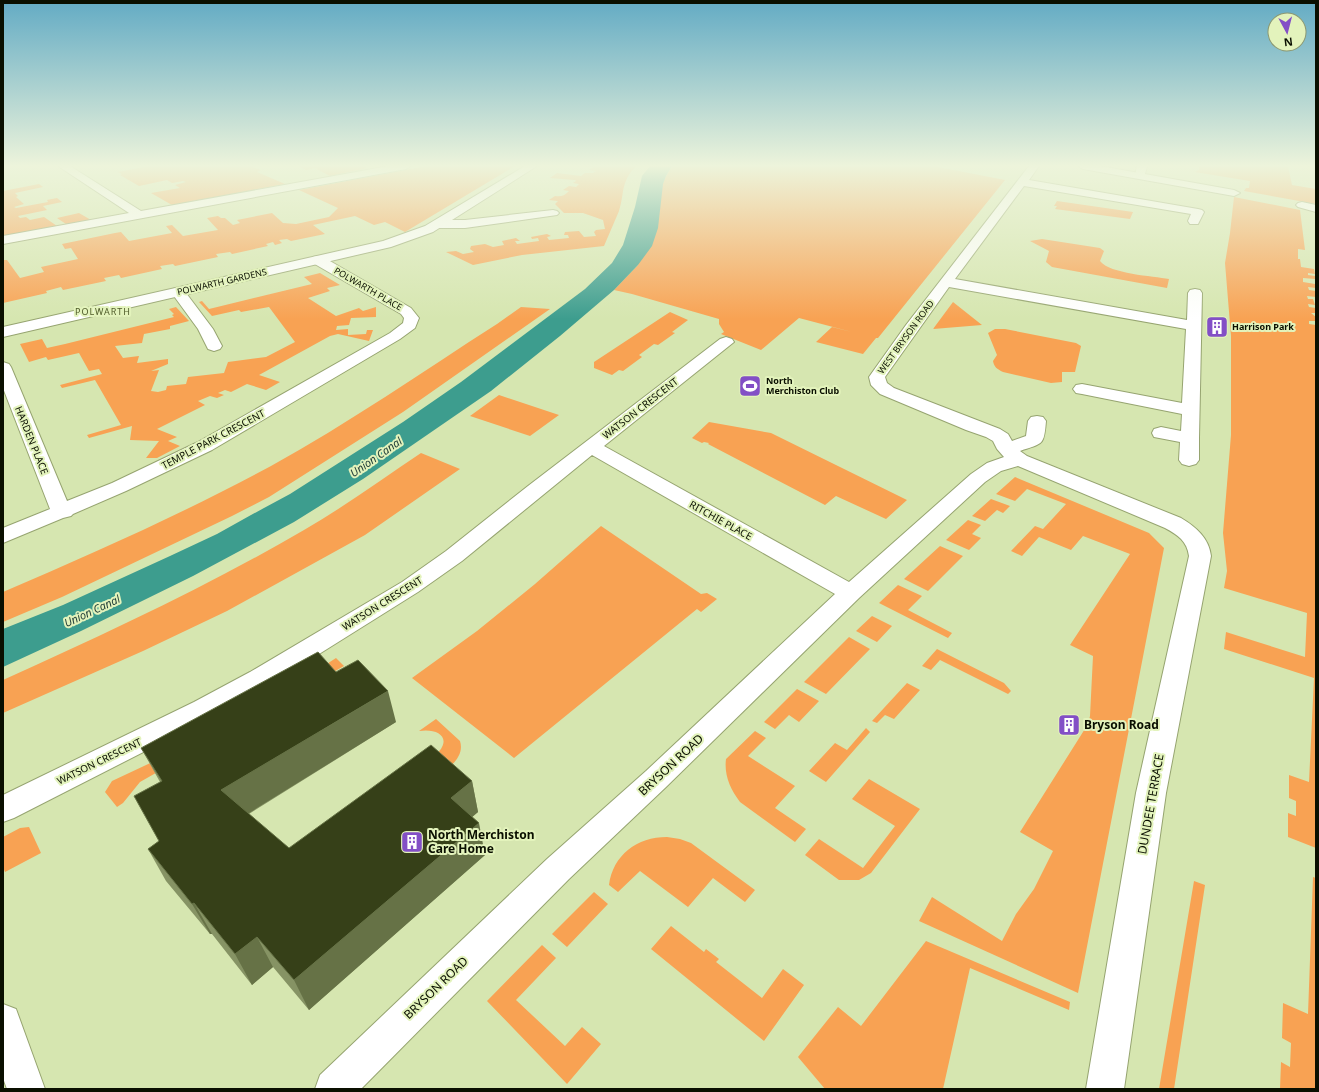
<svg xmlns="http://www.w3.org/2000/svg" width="1319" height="1092" viewBox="0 0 1319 1092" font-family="'Noto Sans',sans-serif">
  <rect width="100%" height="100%" fill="#d6e6b0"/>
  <!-- green -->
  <path fill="#f8a253" d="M149 166H256L253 167 261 170 257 172 285 184 172 205 151 193 180 188 175 185 186 182 183 181 172 183 167 180 139 186 120 175 122 174 118 172Z
    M299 166H362L367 168 330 176 315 168 306 170Z
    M427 166H515L405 232 385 222 374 225 355 216 313 225 325 234 291 241 287 239 279 240 282 243 275 245 273 242 266 244 268 246 232 254 230 252 216 254 218 257 175 266 173 264 160 266 162 269 121 278 119 275 104 278 106 281 63 290 61 287 46 291 47 293 3 303V260H7L20 278 44 272 41 267 78 259 71 248 65 249 62 244 115 233 121 232 129 241 172 233 166 226 172 225 183 236 218 230 207 218 218 216 221 218H225L233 225 240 223 237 220 272 213 283 223 296 224 329 217 338 208 299 190Z
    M585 166H636C620 183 625 192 619 211 614 223 609 234 604 246L522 255 473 265 446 252 456 251 463 254 474 252 470 249 471 246 485 244 493 247 504 245 502 241 516 238 520 241H515L517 244 539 241 538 238 532 239 531 237 547 234 551 236 547 237 549 240 569 238 568 235H564L565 232 579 231 584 237 596 236 594 232 596 230 605 229 603 220 583 213H564L555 204 558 201 549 200 555 196C561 197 564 196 569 191L563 190 569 186 576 187 579 184 573 183 576 181 575 180 550 178 557 173 581 176 585 173H593L596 171 589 170 593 167Z
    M672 166H933L1005 180 878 338H876L863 354 816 342 832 327 852 332 799 318 761 350 721 334 724 332 719 324V319L632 294 614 290 638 265 664 180Z
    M1199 166H1288L1292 185 1316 189V204L1244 191 1246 188H1249L1250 181 1195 172 1199 170Z
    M39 184 43 187 15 193 18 196 16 197 24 204 14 207 16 208 48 202 47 200 57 198 62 202 43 206 47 210 18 216 20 218 26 217 30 220 44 217 57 226 3 236V191Z
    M1234 197 1300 210 1305 250 1298 249V259H1300L1301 267 1314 269 1315 274 1308 273V275L1315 276V279L1303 278V282L1315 284 1316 288 1308 287 1309 290 1316 291V297L1307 296 1308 299H1313L1315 305 1308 304 1309 307 1316 308V313H1311L1316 317V321H1309V324L1316 325V848L1288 837V813L1296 816V801L1289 798V775L1309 782 1314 678 1224 649 1226 632 1305 657 1307 613 1224 588 1227 571 1223 533 1231 435V336L1225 263 1230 233Z
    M1057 201 1133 212 1130 219 1055 209 1057 206H1054Z
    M79 213 91 220 66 224 57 218Z
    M1042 239 1100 248 1104 251 1100 261C1110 274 1153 276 1169 279L1167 288 1052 267 1046 262 1049 251 1030 241Z
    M320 273 340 285 327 288 330 291 308 298 336 316 359 308 363 311 376 307V317L351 318 349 325 337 326 336 330 348 329V335L366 334 367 330H373L369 341 338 334 330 336 259 375 280 382 266 390 247 384 231 392 225 390 218 393 224 395 217 398 210 396 198 401 205 405 157 429 177 437 168 441 180 446 157 458H146L159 441 130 440 132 426 89 438 87 435 121 425 95 380 62 388 60 385 102 374 99 369 89 371 79 353 48 360 46 357 29 362 20 344 42 339 47 348 65 344 174 317 172 315 174 314 169 309 176 307 189 321 170 326V329L144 334 142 343 115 346 123 358 139 356 137 363 168 359V364L151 371 159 370 151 391 158 392 166 390 167 386 186 384 188 377 224 373 228 362 266 357 295 342 269 307 241 312 239 310 212 316 199 302 202 301 209 309 312 284 304 277Z
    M953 302 982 325 933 329Z
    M521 307 550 309 403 412 269 497 232 516 62 597 3 622V592C94 553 184 513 271 466 349 423 422 372 497 324Z
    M670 312 688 320 672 332 675 333 658 345 654 344 639 355 642 357 623 371 619 370 612 375 594 368V362Z
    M995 329H1005L1076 343 1081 346 1075 372H1062V382L1051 383 1003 372C997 369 994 367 993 361L997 355 988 333Z
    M499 395 559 415 530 436 470 416Z
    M709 422 771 433 907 500 886 519 836 496 825 505 708 444 709 443 704 442 702 443 692 438Z
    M421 453 460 469 365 535 227 611 143 651 3 713V680C105 634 208 586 304 530 344 507 382 479 421 453Z
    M1015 477 1149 533 1164 548 1078 993 919 921 932 897 1002 941 1016 914 1034 889 1053 851 1020 832 1088 724 1090 716 1093 656 1070 645 1130 554 1083 536 1071 550 1039 537 1022 556 1011 551 1035 526 1043 529 1066 504 1027 489 1015 501 996 494Z
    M991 499 1010 506 1003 513 997 510 985 521 972 516Z
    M968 520 981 525 972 534 981 538 969 550 946 540Z
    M601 526 701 594 707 593 717 599 701 612 697 609 514 758 412 678 477 631 535 584Z
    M940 546 963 556 928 591 904 579Z
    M898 585 922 596 908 610 952 633 948 638 879 603Z
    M872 616 892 626 877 642 856 631Z
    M849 637 870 649 826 694 804 682Z
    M937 649 1004 683 1011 691 1008 694 940 660 931 670 922 666Z
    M336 658 344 666 140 782 123 803 117 807 105 792 112 781 161 758 316 671Z
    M907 683 920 690 894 719 885 715 877 723 872 721Z
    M797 689 819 701 799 722 789 715 775 729 764 722Z
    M436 719 460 741C465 757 449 767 439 777L437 754C453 737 437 728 419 731Z
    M866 728 870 732 826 782 809 771 835 743 847 750Z
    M755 731 766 738 748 756 795 786 775 808 806 829 795 842 740 802C730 789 724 775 726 759Z
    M869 779 920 809 871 873 859 880H839L805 855 819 839 863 868 895 826 852 799Z
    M29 827 41 853 5 872 3 867V837L20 828Z
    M667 837 680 839 691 843 755 890 745 902 713 878 688 907 640 871 618 892 609 885C613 855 637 837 667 837Z
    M1313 877 1316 878V1089H1280L1281 1062 1290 1067 1291 1043 1282 1038 1283 1003 1308 1014Z
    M1194 881 1205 885 1174 1089H1159Z
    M594 892 608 904 567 947 552 934Z
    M671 926 704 952 706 949 719 959 716 962 762 998 783 969 804 985 764 1041 651 949Z
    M926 941 1070 1002 1069 1010 970 968 943 1089H825L798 1057 838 1007 861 1026Z
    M542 945 556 958 516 1000 565 1046 582 1027 601 1044 567 1084 487 1001Z"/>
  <!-- water -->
  <path fill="#3d9d8e" d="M650 166H672L666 176 663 184 658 228 652 246 638 265 614 290 560 336 491 391 363 479 294 522 193 576 81 631 3 667V629L63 605 170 556 217 534 251 515 290 494 403 422 461 382 585 289 612 263 623 245 635 207 642 176Z"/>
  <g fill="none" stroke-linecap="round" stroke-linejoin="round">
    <!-- street casing -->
    <g stroke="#96a470" stroke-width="2">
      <path id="street" d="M58 166H70L141 211 389 166H411L406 169 3 244V236L129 213Z
        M1029 166H1039L1029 180 1198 209 1202 210 1204 212 1198 224H1190L1188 221 1191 214 1024 186 955 279 1187 320 1188 293 1190 290 1195 289 1200 290 1202 293 1199 438V460L1196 464 1189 466 1182 464 1179 460 1180 442 1154 437 1152 433 1154 429 1161 427 1181 431 1182 414 1082 394 1076 393 1073 389 1076 385 1082 384 1182 403 1186 329 949 287 885 377 887 383 894 388 1000 429 1008 434 1012 441 1026 436 1028 421 1031 417 1037 416 1043 417 1046 421C1044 446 1043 443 1020 451L1027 456 1181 518C1196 527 1209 538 1211 556L1166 793 1124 1089H1086L1136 793 1189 556C1187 541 1178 535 1165 528L1018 466 1001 471 985 482 859 598 666 787 569 879 361 1089H315L320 1075 547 859 646 771 835 594 592 455 462 561 418 592 268 686 214 716 14 818 3 822V795L194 702 250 672 402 582 446 551 528 486 720 339 726 337 732 339 734 342 604 446 849 582 971 474 987 463 1004 457 997 449 993 441 986 437 966 430 880 394 871 385 869 377 906 325Z
        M1137 166H1147L1144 178 1140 179 1135 176Z
        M553 210 557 211 559 213 557 215 465 228H438L434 227 432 224 434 221 438 220H465Z
        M318 256 323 257 411 308 419 318 415 328 400 339 212 450 126 491 73 514 71 516 63 518 3 543V528L50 509 3 388V362L9 364 11 367 67 501 112 483 198 442 390 333 403 323 404 318 401 314 313 263 311 260 313 257Z
        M178 288 183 289 213 329 222 346 220 349 214 351 208 349 198 329 171 292 173 289Z
        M3 1004 16 1009 45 1089H7L3 1078Z"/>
    </g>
    <!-- secondary casing -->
    <g stroke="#96a470" stroke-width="2">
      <path id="secondary" d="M525 166H537L433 232 391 247 3 337V327L383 241 425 226Z
        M1078 166H1100L1234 190 1240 193 1234 196 1083 169Z
        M1302 202 1316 205V212L1298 207 1296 205 1298 203Z"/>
    </g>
    <!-- street -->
    <use href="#street" fill="#fff" fill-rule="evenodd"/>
    <!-- secondary -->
    <use href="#secondary" fill="#fff" fill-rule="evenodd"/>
  </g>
  <!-- wall -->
  <path fill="#869364" d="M396 722 249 814 289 848 472 781 478 812 472 817 485 855 309 1010 273 967 252 985 212 934H210L166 881 148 849 159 841 160 782 141 748Z"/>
  <!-- shaded-wall -->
  <path fill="#667246" d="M388 691 396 722 236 821 221 790Z
    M472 781 478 812 458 829 451 798Z
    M479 823 485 855 309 1010 294 980Z
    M194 903 212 934H210L192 904Z
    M257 937 273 967 252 985 235 954Z"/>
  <!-- building -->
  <path fill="#364018" stroke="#667246" d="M318 652 336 672 358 660 388 691 221 790 289 848 431 745 472 781 451 798 479 823 294 980 257 937 235 954 194 903 192 904 148 849 159 841 134 796 162 781 141 748Z"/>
  <!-- sky -->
  <linearGradient id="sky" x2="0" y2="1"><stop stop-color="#63abc4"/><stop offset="0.52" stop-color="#edf4db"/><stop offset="1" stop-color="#edf4db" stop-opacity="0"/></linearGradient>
  <rect width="1319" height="319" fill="url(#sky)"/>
  <!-- icons -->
  <defs>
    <g id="building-square" transform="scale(1.15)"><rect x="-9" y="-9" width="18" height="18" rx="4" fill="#834fc6" stroke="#e3f3bc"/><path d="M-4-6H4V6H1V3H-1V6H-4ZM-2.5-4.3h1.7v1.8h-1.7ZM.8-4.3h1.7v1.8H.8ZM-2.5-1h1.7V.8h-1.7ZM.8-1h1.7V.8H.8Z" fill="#fff"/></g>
    <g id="stadium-square" transform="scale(1.15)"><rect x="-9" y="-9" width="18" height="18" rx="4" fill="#834fc6" stroke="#e3f3bc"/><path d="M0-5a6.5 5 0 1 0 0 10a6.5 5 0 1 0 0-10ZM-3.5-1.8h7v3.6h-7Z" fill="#fff"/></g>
  </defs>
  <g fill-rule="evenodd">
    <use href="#building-square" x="1217" y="327"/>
    <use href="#stadium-square" x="750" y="386"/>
    <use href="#building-square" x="1069" y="725"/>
    <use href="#building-square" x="412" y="842"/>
  </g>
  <g text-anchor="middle" stroke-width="4" stroke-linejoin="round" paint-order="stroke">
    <!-- far-street labels -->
    <g font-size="9" fill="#0a0f00" stroke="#e3f3bc">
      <text transform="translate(222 282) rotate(-13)" y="3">POLWARTH GARDENS</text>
      <text transform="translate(368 289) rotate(30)" y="3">POLWARTH PLACE</text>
      <text transform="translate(906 337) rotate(-54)" y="3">WEST BRYSON ROAD</text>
    </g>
    <!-- far-neighbourhood labels -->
    <g font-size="9" letter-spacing="1" fill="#4f5b2a" stroke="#e3f3bc">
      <text x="103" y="315">POLWARTH</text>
    </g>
    <!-- far-poi labels -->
    <g font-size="9" font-weight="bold" fill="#0a0f00" stroke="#e3f3bc" text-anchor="start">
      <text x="1232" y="330">Harrison Park</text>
      <text x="766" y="384">North<tspan x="766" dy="10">Merchiston Club</tspan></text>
    </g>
    <!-- street labels -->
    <g font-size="10" fill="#0a0f00" stroke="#e3f3bc">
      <text transform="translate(640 408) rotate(-38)" y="4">WATSON CRESCENT</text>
      <text transform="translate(213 439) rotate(-28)" y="4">TEMPLE PARK CRESCENT</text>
      <text transform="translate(32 440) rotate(68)" y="4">HARDEN PLACE</text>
      <text transform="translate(721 520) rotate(29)" y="4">RITCHIE PLACE</text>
      <text transform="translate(382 603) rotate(-32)" y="4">WATSON CRESCENT</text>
      <text transform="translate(99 761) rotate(-26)" y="4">WATSON CRESCENT</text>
    </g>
    <!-- water labels -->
    <g font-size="11" font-style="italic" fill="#1f3c37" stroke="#e3f3bc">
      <text transform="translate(376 457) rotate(-35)" y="4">Union Canal</text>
      <text transform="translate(92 611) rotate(-25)" y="4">Union Canal</text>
    </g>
    <!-- near-poi labels -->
    <g font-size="12" font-weight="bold" fill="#0a0f00" stroke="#e3f3bc" text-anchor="start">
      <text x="1084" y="729">Bryson Road</text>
      <text x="428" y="839">North Merchiston<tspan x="428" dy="14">Care Home</tspan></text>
    </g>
    <!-- near-street labels -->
    <g font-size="12" fill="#0a0f00" stroke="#e3f3bc">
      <text transform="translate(671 765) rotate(-43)" y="4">BRYSON ROAD</text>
      <text transform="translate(1151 804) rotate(-80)" y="4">DUNDEE TERRACE</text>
      <text transform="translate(436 988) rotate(-44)" y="4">BRYSON ROAD</text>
    </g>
  </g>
  <!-- border -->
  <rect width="1319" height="1092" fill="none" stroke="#0a0f00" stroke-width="8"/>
  <!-- north arrow -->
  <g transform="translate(1287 32) rotate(173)"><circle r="19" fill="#e3f3bc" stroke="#8c9871"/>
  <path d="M0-3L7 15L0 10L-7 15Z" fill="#834fc6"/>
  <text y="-6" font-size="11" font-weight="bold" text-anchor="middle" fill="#0a0f00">N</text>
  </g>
</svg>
